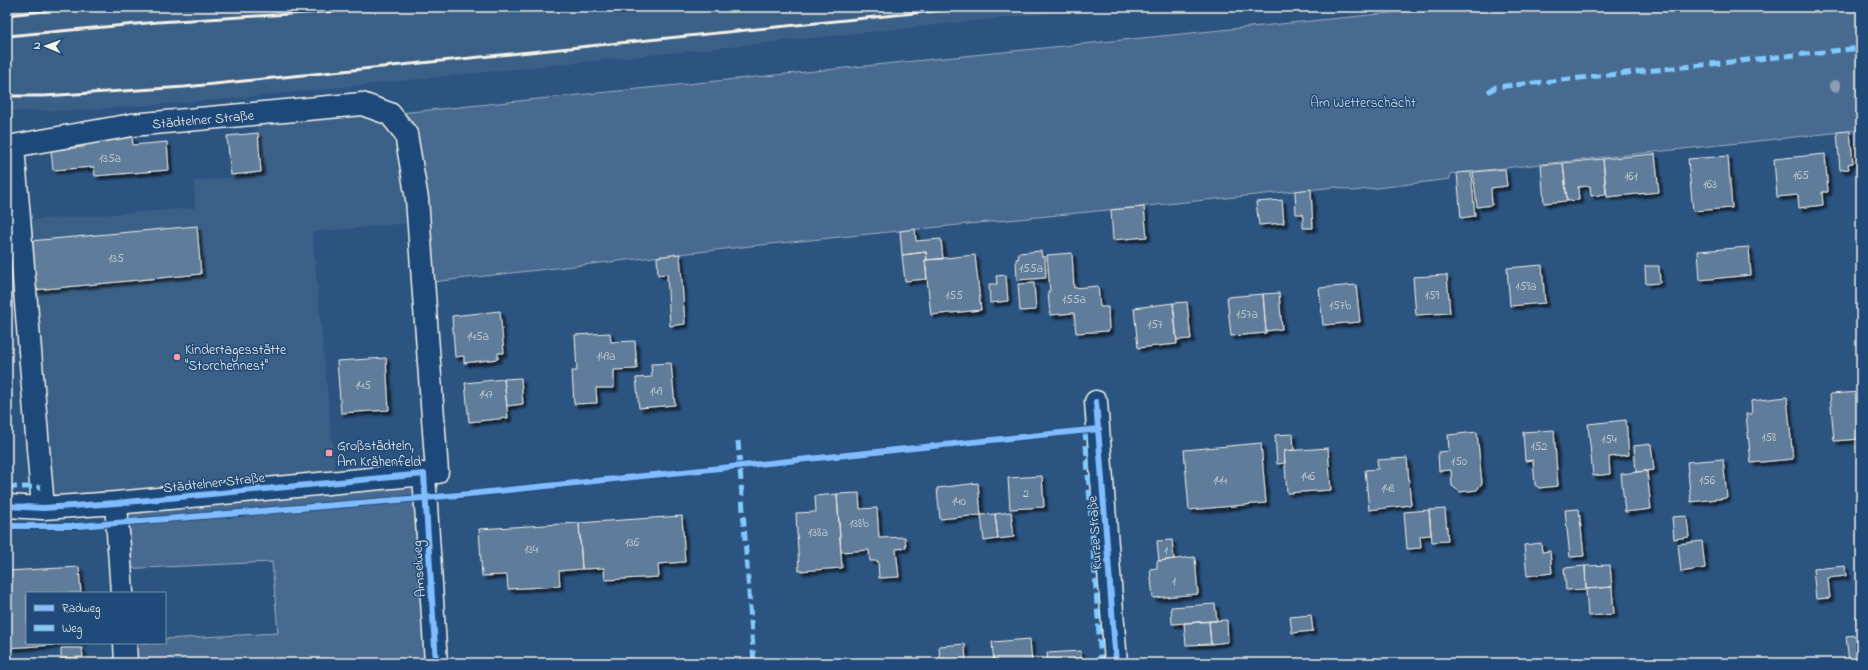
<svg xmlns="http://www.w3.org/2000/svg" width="1868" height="670" viewBox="0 0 1868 670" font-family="'Indie Flower',sans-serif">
  <defs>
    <filter id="shadow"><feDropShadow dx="3.5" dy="3.5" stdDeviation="1" flood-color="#0009"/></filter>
  </defs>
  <rect width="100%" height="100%" fill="#2c5481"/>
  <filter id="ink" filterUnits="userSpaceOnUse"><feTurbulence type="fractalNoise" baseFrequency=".025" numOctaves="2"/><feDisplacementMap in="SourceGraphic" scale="8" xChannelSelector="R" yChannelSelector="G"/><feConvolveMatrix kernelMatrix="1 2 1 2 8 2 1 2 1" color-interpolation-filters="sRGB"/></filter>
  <g filter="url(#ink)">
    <!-- built -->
    <path fill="#3b6088" d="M7 7H1107L228 99 88 110 7 111Z
      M256 114H390L419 222 312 232 336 482 43 508 18 221 195 208 194 181 261 175Z"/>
    <!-- green -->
    <path fill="#496b90" stroke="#9eaebc" d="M1419 7H1861V130L1457 173 1450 174V179L1353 191 1336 187 1295 191 751 246 423 283 419 222 390 114 1419 10Z
      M424 474 436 663H126L125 643H165V639L278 633 272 562 121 569 116 503Z"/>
    <!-- building -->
    <path fill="#5e7b9a" stroke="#f4f1e8" filter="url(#shadow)" d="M1850 131 1853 163 1848 164 1849 169 1840 170 1837 132Z
      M258 133 261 172 231 175 227 136Z
      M132 137 133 145 167 142 169 170 95 176 94 167 53 170 51 150 84 147V141Z
      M1655 154 1659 192 1607 197 1603 159Z
      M1825 154 1828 192H1822L1823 205 1799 208 1798 195 1777 197 1774 159Z
      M1728 156 1732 208 1693 211 1688 159Z
      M1603 159 1606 194 1591 196 1590 186 1578 187 1579 200 1567 201 1563 163Z
      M1563 163 1567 201 1544 203 1541 165Z
      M1505 169 1507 186 1491 188 1492 205 1477 207 1473 172Z
      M1471 172 1475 216 1461 218 1457 173Z
      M1311 189 1313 228H1303V214H1296L1295 191Z
      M1282 200 1284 223 1259 225 1256 202Z
      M1144 207 1147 237 1113 240 1111 210Z
      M197 226 201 274 35 290 30 241Z
      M915 229 916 241 941 239 943 259 927 260 926 252 902 255 900 231Z
      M1749 247 1751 275 1700 280 1698 251Z
      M1041 251 1042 257 1045 256 1046 278 1017 280 1016 259 1019 258 1018 253Z
      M926 252 927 260H925L927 279 905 281 902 255Z
      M1072 253 1074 288 1098 286 1100 307H1108L1109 331 1076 333 1074 313 1050 315 1048 291H1050L1047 255Z
      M680 254 685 324 670 326 667 274 658 275 657 257Z
      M975 255 981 310 931 315 925 260Z
      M1542 265 1545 303 1510 306 1507 268Z
      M1645 266H1659L1660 283 1646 284Z
      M1006 275 1008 301 990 303 989 284H997L996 276Z
      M1447 275 1450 313 1416 315 1413 277Z
      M1034 283 1036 310 1020 311 1018 284Z
      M1356 285 1360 322 1323 325 1319 288Z
      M1279 293 1282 329 1266 331 1263 294Z
      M1263 294 1266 333 1231 336 1227 297Z
      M1187 302 1191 339 1177 340 1173 303Z
      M1173 303 1177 344 1138 348 1134 308Z
      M500 311 504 353H498V359L464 363V356L455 357 452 316Z
      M610 333 611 342 635 341 637 369 614 370V388H596L597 403 574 404 572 371H577L575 335Z
      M386 358 389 410 341 413 337 361Z
      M671 363 675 405 639 408 636 378 652 377 651 364Z
      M521 378 523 404 507 406 504 379Z
      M504 379 508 418 469 422 465 383Z
      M1861 392V439L1834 441 1830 394Z
      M1787 397 1793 459 1751 463 1746 414H1752L1751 401Z
      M1626 420 1629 455 1609 457 1610 474 1593 476 1588 424Z
      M1554 430 1558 486 1539 488 1535 485 1533 460 1525 461 1523 432Z
      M1477 432 1482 483 1477 490 1460 492 1452 486 1451 470 1439 471 1438 452 1449 451 1448 435Z
      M1293 434 1294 450 1284 451 1285 463 1277 464 1275 435Z
      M1261 443 1266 503 1189 510 1184 450Z
      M1651 444 1654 470 1636 472 1634 446Z
      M1328 448 1331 490 1287 493 1284 451Z
      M1407 458 1411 505 1369 510 1365 470 1378 469 1377 460Z
      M1723 459 1727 498 1691 502 1687 462Z
      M1647 471 1651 509 1625 512 1621 474Z
      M1042 476 1044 507 1010 509 1008 478Z
      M978 483 981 515 940 519 937 488Z
      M859 493 860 509 877 508 879 538 905 537 906 548 896 549 899 577 879 578 878 561H870L869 550 841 552 837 494Z
      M837 494 842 568 799 571 796 513 816 512 815 496Z
      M1445 509 1448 541 1432 542 1429 510Z
      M1579 509 1584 556 1570 557 1565 510Z
      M1429 510 1431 535 1420 536 1421 548 1407 549 1404 512Z
      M1011 512 1014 537 998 539 995 514Z
      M995 514 998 539 984 541 981 515Z
      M682 516 685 562 658 564 659 577 605 580 604 568 582 569 579 523Z
      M1687 516 1689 537 1674 539 1672 517Z
      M579 523 582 569 559 571 560 586 508 589 507 575 482 576 479 529Z
      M1172 540 1174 559 1159 561 1157 541Z
      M1702 541 1705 568 1681 572 1678 544Z
      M1541 543 1542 552 1550 551 1552 573 1527 576 1524 545Z
      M1195 557 1198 594 1153 598 1150 569 1157 568V561Z
      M1610 565 1612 587 1586 589 1585 566Z
      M1585 566 1586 589 1566 590 1564 568Z
      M1845 566 1846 576 1828 578 1830 598 1816 599 1813 569Z
      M79 567 81 593H27V643H84L7 648V571Z
      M1612 587 1614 614 1588 616 1586 589Z
      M1215 604 1217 621 1172 624 1171 607Z
      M1311 615 1313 631 1292 633 1290 617Z
      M1861 616V663H1849L1846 636 1858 635 1856 617Z
      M1227 620 1228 642 1211 644 1209 621Z
      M1209 621 1211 644 1186 645 1184 623Z
      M1030 639 1032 663H994L992 642Z
      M965 644 966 663H940L939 646Z
      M61 648H82L83 657 61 658Z
      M1081 651V663H1048L1047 653Z"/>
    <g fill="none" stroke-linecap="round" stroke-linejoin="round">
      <!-- minor casing -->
      <g stroke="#f4f1e8" stroke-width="25">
        <path id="minor" d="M1096 402 1116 663
          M116 503 122 593
          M7 506 43 508 116 503 424 474 436 663
          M43 508 13 146 132 125 362 104 390 114 406 134 417 199 437 472
          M125 643 126 663"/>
      </g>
      <!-- minor -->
      <use href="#minor" stroke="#1f4a7a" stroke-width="22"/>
      <!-- rail -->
      <path stroke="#f4f1e8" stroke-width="3" d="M7 15 84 7
        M7 36 158 22 402 7
        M7 96H44L185 87 974 7"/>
      <!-- quiet -->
      <path stroke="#80caff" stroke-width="5" stroke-dasharray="10 5" stroke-linecap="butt" d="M1488 92 1496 87 1861 48
        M1085 430 1101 663
        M738 441 754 663
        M7 487H41"/>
      <!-- cycleway casing -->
      <g stroke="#1f4a7a" stroke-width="8">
        <path id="cycleway" d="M1096 402 1116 663
          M7 506 43 508 116 503 424 474 436 663
          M7 526H79L459 495 1099 429"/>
      </g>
      <!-- cycleway -->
      <use href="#cycleway" stroke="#80bcff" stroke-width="6"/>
    </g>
    <!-- trees -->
    <circle fill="#8c9fb2" cx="1835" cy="86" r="6"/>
  </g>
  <!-- markers -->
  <g fill="#ff9aa2" stroke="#1f4a7a" stroke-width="1.5">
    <circle cx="177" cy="357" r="4"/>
    <rect x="325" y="449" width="8" height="8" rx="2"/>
  </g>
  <g text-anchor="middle" stroke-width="3" stroke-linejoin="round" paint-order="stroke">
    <!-- number labels -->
    <g font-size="12" fill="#ced4d4">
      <text x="110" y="162">135a</text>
      <text x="1801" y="179">165</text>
      <text x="1631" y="180">161</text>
      <text x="1710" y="188">163</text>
      <text x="116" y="262">135</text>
      <text x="1031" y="272">155a</text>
      <text x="1526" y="290">159a</text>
      <text x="954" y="299">155</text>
      <text x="1432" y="299">159</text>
      <text x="1074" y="303">155a</text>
      <text x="1340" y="309">157b</text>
      <text x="1247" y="318">157a</text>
      <text x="1155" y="328">157</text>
      <text x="478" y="340">145a</text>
      <text x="606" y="360">149a</text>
      <text x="363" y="389">145</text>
      <text x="656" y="395">149</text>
      <text x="486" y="398">147</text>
      <text x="1769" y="441">158</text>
      <text x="1609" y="443">154</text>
      <text x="1539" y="450">152</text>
      <text x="1459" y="465">150</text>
      <text x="1308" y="480">146</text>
      <text x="1220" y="484">144</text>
      <text x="1707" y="484">156</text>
      <text x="1388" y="492">148</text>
      <text x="1026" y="497">2</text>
      <text x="959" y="505">140</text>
      <text x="859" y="527">138b</text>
      <text x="818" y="536">138a</text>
      <text x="632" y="546">136</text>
      <text x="531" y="553">134</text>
      <text x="1166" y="554">1</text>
      <text x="1174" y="585">1</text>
    </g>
    <!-- park labels -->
    <g font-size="14" fill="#dadddb" stroke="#1f4a7a">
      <text x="1363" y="107">Am Wetterschacht</text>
    </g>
    <!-- street labels -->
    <g font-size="14" fill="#f4f1e8" stroke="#1f4a7a">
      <text transform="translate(203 119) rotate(-5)" y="5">Städtelner Straße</text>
      <text transform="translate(214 482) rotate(-6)" y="5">Städtelner Straße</text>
      <text transform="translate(1094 533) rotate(-94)" y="5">Kurze Straße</text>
      <text transform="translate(418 569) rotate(-94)" y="5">Amselweg</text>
    </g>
    <!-- poi labels -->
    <g font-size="14" fill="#f4f1e8" stroke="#1f4a7a" text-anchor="start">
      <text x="185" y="354">Kindertagesstätte<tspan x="185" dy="16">"Storchennest"</tspan></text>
      <text x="337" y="450">Großstädteln,<tspan x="337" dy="16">Am Krähenfeld</tspan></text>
    </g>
  </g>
  <!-- margin -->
  <rect width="1868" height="670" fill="none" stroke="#1f4a7a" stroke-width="24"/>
  <rect x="12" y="12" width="1844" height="646" fill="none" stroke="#f4f1e8" stroke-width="1.5" filter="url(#ink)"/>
  <!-- legend -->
  <rect x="26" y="592" width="140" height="52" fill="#1f4a7a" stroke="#748da6"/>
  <rect x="34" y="605" width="20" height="6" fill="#80bcff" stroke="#748da6"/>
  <text x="62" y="612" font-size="12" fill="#f4f1e8">Radweg</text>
  <rect x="34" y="625" width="20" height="6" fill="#80caff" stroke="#748da6"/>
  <text x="62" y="632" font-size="12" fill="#f4f1e8">Weg</text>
  <!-- north arrow -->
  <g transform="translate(46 46) rotate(272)" stroke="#1f4a7a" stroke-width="3" paint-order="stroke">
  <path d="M0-3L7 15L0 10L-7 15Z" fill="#f4f1e8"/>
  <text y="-6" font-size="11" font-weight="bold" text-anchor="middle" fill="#f4f1e8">N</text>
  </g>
</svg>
